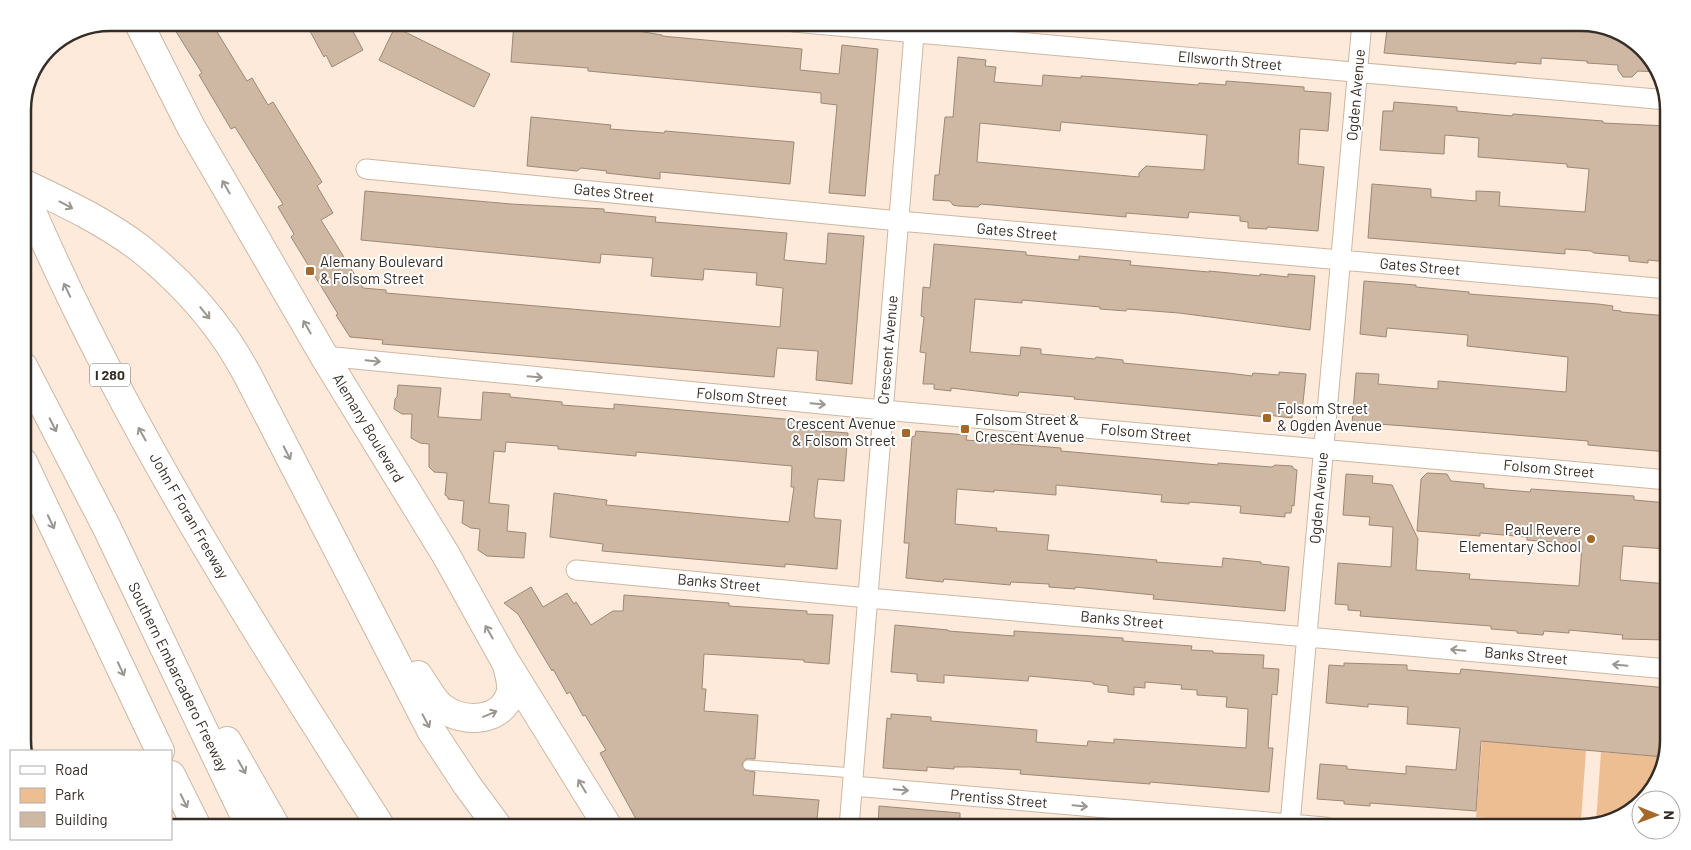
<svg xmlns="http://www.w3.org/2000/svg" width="1691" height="850" viewBox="0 0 1691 850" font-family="Barlow,sans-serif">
  <rect width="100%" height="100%" fill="#fdeada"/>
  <!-- green -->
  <path fill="#eebe93" d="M1482 741 1586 750 1581 821 1596 822 1601 752 1664 757 1660 778 1629 813 1582 827 1476 817Z"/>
  <!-- building -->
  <path fill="#ceb8a4" stroke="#9d8875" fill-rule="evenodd" d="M170 22H211L247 81 252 78 268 105 273 102 322 182 317 186 333 213 321 220 363 288 386 290V293L780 327 783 288 756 285 757 273 704 269 703 280 651 276 653 258 601 254 600 263 361 240 365 191 511 204 604 209V212L656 217 655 222 787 233 784 260 826 264 828 233 864 236 852 384 816 380 818 351 777 348 774 377 382 344 383 340 350 337 336 315 338 314 291 237 294 234 278 207 283 204 235 127 231 129 199 75 202 73Z
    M305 22H348L363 50 332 67 326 55 324 57Z
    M514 22H575L592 24V27L638 31 662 35V36L802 49 800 70 839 74 842 45 878 49 865 196 829 193 837 105 821 103V93L588 71V68L511 62Z
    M1388 22H1413L1464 28 1465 22H1581L1619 31 1654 62 1658 72 1638 71 1632 77H1623L1618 70V65L1587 63V61L1541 58V64L1516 62V64L1384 53Z
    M395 27 490 74 474 107 379 60Z
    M958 57 986 60 985 66 996 67 994 82 1042 86 1043 75 1081 78V76L1096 77 1198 85 1199 83 1226 85V81L1304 87V91L1331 93 1328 131 1300 129 1298 164 1324 167 1318 231 1267 227V229L1248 228V222L1240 221V216L1189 212 1188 218 1126 213V217L981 204 978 207 958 206 953 205 950 201 933 200 935 175H939L945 117H953ZM1061 122 1207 135 1204 170 1146 166 1139 173V177L977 162 980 123 1060 131Z
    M1394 102 1457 107V111L1512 116 1513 114 1603 121V123L1668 126V168L1663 167 1660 205 1668 206V262L1648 260V263L1629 261V256L1594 253 1591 251 1565 249V254L1368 238 1372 184 1431 189V197L1476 201V191L1500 192 1499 206 1585 212 1589 169 1567 167V164L1478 157 1479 138 1445 135 1444 154 1380 150 1383 111H1393Z
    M531 117 611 125 610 129 664 133 665 131 794 142 790 184 660 172V179L606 173 607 171 581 168 577 171 527 166Z
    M934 244 1026 252V255L1079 260V256L1131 261 1130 265 1209 272V271L1260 276V274L1288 277V274L1315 276 1310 330 1179 313 1127 309 1126 311 1100 309V307L1022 300V303L975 299 970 352 1020 356 1021 347 1041 349V354L1095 359 1096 357 1123 360V363L1228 373 1252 376 1253 373 1279 375V372L1306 374 1302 412 1293 411 1292 418 1268 415V417L1074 399 1075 397 1019 392 1018 396 951 388V391L934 389V384H923L926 353 920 352 924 317 921 316 923 287 930 288Z
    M1364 281 1416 285V287L1469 292V294L1598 304 1613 306 1612 310 1621 311V312L1668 316V452L1588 445V441L1405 426 1378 424 1377 426 1352 424 1356 373 1379 374 1378 384 1438 389V381L1566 392 1568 357 1467 346 1468 335 1387 328 1386 337 1360 334Z
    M398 385 441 388 438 417 481 420 483 392 510 394V397L562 402V405L614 409V404L796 420V429L848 433 844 481 818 479 814 515 815 518 841 520 837 569 785 564V567L602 551 603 544 550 537 554 493 607 500 606 505 789 522 794 487H791L792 466 636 452V456L558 449V446L506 442 505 452 494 451 489 503 509 505 507 531 526 533 524 558 487 556 478 550 480 529 471 528 462 523 464 501 448 499V497L445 495 447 473 434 472 429 467V444L420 443 411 438 412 414H402L394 409 395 399 397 397Z
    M916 431 967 435 966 440 1061 448V451L1218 465V463L1272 467 1275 465 1292 466 1294 469 1297 470 1294 506 1292 505 1291 513H1285V517L1240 513 1241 506 1189 502V504L1161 502 1162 495 1056 485V495L994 490V492L957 489 955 524 997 528 996 531 1049 535 1047 550 1157 560 1156 562 1222 567 1223 558 1261 562V564L1289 567 1285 611 1153 599 1154 595 1075 587V589L1049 587V584L1011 582 1010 585 944 579 943 582 906 578 909 543H904L912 437 915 436Z
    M1427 473 1447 474 1451 481 1484 484V488L1530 492 1531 489 1634 496V500L1668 503V549L1623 546 1620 580 1668 584V640L1622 639 1623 635 1569 630V633L1544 631 1543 635 1517 633V631L1491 629V626L1360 616 1361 611 1348 610V605L1335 604 1338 563 1391 567 1393 527 1369 525 1370 517 1343 515 1346 474 1373 476 1372 483 1392 485 1418 539 1416 570 1470 574 1469 579 1579 586 1582 546H1577V544L1527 540V537L1480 533V536L1417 531 1421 479Z
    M531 587 543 607 567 593 574 604 576 602 591 625 613 611H623L624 595 729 603V606L807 611V614L833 615 829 664 804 662V660L704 654 702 689H706L704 711 758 715 755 759H746L742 764 745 770 755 772 753 795 819 800 816 828H641L607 766 600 753 606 750 585 715 583 716 570 692 567 694 553 669 552 671 518 614 504 603Z
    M895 625 948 630V631L1014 636V631L1123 638V641L1192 646 1191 650 1213 651V653L1264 655 1263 668 1279 669 1277 695 1272 694 1268 748H1273L1269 792 1150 782V784L1020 774 1021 770 971 767H954V769L927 767V771L883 768 887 718 891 719V714L931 717V721L1037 730 1036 742 1087 746 1088 741 1114 743V739L1246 748 1248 709 1226 707 1227 697 1197 695V690L1181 689 1182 685 1145 682V688L1134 687V695L1108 692V686L1093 684V682L1029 676 1028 681 944 675V683L917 681V674L891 672Z
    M1344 663 1407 665V670L1460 674 1461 669 1668 688V740L1664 757 1481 741 1476 811 1370 803V806L1344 804V801L1317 799 1320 764 1347 766V769L1406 774V766L1456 770 1460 728 1407 724 1408 707 1368 704V707L1326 703 1329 665 1344 666Z
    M879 806 960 813V828H878Z"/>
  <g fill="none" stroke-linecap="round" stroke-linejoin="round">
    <!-- service casing -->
    <g stroke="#cdb7a3" stroke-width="11">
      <path id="service" d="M748 765 853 773"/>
    </g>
    <!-- minor casing -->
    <g stroke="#cdb7a3" stroke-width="21">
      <path id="minor" d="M793 22 1667 100
        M366 169 899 221 1668 289
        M324 356 883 410 1668 480
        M576 570 868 598 1668 669
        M853 786 1325 827
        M1290 824 1362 22
        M849 827 915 22"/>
    </g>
    <!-- primary casing -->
    <g stroke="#cdb7a3" stroke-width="30">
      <path id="primary" d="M138 22 191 127 324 356 446 555 505 661 608 827
        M23 183C63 202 106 222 142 250 173 275 202 305 225 338 233 349 240 362 247 374L432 732 467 785 498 827
        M418 675C425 685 432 699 441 707 462 724 504 723 511 691 512 683 509 673 507 665"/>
    </g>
    <!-- motorway casing -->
    <g stroke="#cdb7a3" stroke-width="30">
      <path id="motorway" d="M23 191C118 416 250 622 381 827
        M23 366 106 526 250 827
        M23 462 160 751
        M227 741 276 827
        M171 775 197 827"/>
    </g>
    <!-- service -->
    <use href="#service" stroke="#fff" stroke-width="9"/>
    <!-- minor -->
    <use href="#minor" stroke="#fff" stroke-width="19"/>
    <!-- primary -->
    <use href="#primary" stroke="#fff" stroke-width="28"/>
    <!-- motorway -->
    <use href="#motorway" stroke="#fff" stroke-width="28"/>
  </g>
  <!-- one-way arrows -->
  <defs><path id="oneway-shaft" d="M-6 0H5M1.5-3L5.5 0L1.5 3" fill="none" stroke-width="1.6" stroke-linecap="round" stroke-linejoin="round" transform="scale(1.25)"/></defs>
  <g stroke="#9a9692">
    <use href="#oneway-shaft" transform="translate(226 187) rotate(-120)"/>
    <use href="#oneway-shaft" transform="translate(66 205) rotate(28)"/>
    <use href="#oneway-shaft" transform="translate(67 290) rotate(-116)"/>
    <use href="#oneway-shaft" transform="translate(205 313) rotate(51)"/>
    <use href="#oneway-shaft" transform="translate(307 327) rotate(-120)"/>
    <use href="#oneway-shaft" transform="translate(373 361) rotate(6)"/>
    <use href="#oneway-shaft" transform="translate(535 377) rotate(5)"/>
    <use href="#oneway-shaft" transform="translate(818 404) rotate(5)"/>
    <use href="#oneway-shaft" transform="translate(53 425) rotate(63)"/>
    <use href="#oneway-shaft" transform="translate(142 434) rotate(-119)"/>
    <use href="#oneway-shaft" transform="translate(287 453) rotate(63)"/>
    <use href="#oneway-shaft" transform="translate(51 522) rotate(65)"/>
    <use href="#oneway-shaft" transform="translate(489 632) rotate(-120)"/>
    <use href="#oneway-shaft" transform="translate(1458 650) rotate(-175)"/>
    <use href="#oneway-shaft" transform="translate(1620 665) rotate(-175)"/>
    <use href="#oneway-shaft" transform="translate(121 669) rotate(65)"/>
    <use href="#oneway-shaft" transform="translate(490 714) rotate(-23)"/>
    <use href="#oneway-shaft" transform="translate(426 721) rotate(62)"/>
    <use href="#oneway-shaft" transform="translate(242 767) rotate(61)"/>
    <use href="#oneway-shaft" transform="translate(582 786) rotate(-121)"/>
    <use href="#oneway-shaft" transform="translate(901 790) rotate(5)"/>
    <use href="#oneway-shaft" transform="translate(184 801) rotate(64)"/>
    <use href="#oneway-shaft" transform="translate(1080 806) rotate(5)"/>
  </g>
  <!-- markers -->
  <g fill="#a4682a" stroke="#fff" stroke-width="2">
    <rect x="305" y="266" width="10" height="10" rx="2.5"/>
    <rect x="1262" y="413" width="10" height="10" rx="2.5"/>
    <rect x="960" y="424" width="10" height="10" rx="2.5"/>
    <rect x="901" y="428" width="10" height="10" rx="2.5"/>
    <circle cx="1591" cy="539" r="5"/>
  </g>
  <g text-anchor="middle" stroke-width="4" stroke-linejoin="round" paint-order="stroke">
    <!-- shield labels -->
    <rect fill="#fff" stroke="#726c67" stroke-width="1" x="90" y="363.5" width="40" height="23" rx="4"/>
    <g font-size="14" font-weight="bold" fill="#362d26">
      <text x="110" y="380">I 280</text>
    </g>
    <!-- street labels -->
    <g font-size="15" fill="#362d26" stroke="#fff">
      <text transform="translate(1230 61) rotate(5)" y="5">Ellsworth Street</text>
      <text transform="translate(1356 95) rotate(-85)" y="5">Ogden Avenue</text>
      <text transform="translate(614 193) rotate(6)" y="5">Gates Street</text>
      <text transform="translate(1017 232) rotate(5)" y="5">Gates Street</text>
      <text transform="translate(1420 267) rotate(5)" y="5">Gates Street</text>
      <text transform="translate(888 350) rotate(-85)" y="5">Crescent Avenue</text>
      <text transform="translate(742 397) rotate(5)" y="5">Folsom Street</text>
      <text transform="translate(368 428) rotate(59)" y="5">Alemany Boulevard</text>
      <text transform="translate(1146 433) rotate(5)" y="5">Folsom Street</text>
      <text transform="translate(1549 469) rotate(5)" y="5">Folsom Street</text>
      <text transform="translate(1319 498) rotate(-85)" y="5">Ogden Avenue</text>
      <text transform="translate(189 516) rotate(60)" y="5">John F Foran Freeway</text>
      <text transform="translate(719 583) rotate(5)" y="5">Banks Street</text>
      <text transform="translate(1122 620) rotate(5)" y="5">Banks Street</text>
      <text transform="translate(1526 656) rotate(5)" y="5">Banks Street</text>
      <text transform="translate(178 677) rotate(64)" y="5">Southern Embarcadero Freeway</text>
      <text transform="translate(999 799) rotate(5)" y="5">Prentiss Street</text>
    </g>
    <!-- poi labels -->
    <g font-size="15" fill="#362d26" stroke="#fff" text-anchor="start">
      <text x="320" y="267">Alemany Boulevard<tspan x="320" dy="17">&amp; Folsom Street</tspan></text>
      <text x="1277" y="414">Folsom Street<tspan x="1277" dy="17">&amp; Ogden Avenue</tspan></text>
      <text x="975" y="425">Folsom Street &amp;<tspan x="975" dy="17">Crescent Avenue</tspan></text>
      <text x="896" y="429" text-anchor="end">Crescent Avenue<tspan x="896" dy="17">&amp; Folsom Street</tspan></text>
      <text x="1581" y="535" text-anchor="end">Paul Revere<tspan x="1581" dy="17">Elementary School</tspan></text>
    </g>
  </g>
  <!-- crop -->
  <path d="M0 0H1691V850H0ZM110 31H1581A79 79 0 0 1 1660 110V740A79 79 0 0 1 1581 819H110A79 79 0 0 1 31 740V110A79 79 0 0 1 110 31Z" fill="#fff" fill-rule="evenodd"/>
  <path fill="none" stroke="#362d26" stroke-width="2.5" d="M110 31H1581A79 79 0 0 1 1660 110V740A79 79 0 0 1 1581 819H110A79 79 0 0 1 31 740V110A79 79 0 0 1 110 31Z"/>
  <!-- legend -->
  <rect x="10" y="750" width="162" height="90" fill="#ffffff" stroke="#afaba8"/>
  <rect x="20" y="766" width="25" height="8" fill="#ffffff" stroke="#afaba8"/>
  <text x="55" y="775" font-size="15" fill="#362d26">Road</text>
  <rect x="20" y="788" width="25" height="15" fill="#eebe93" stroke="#afaba8"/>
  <text x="55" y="800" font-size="15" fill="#362d26">Park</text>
  <rect x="20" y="812" width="25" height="15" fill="#ceb8a4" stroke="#afaba8"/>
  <text x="55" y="825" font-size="15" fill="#362d26">Building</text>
  <!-- north arrow -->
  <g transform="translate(1656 815) rotate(91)"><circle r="24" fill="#ffffff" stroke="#afaba8"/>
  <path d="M0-4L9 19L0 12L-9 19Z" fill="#a4682a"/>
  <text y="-8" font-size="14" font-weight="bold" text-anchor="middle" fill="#362d26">N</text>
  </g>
</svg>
